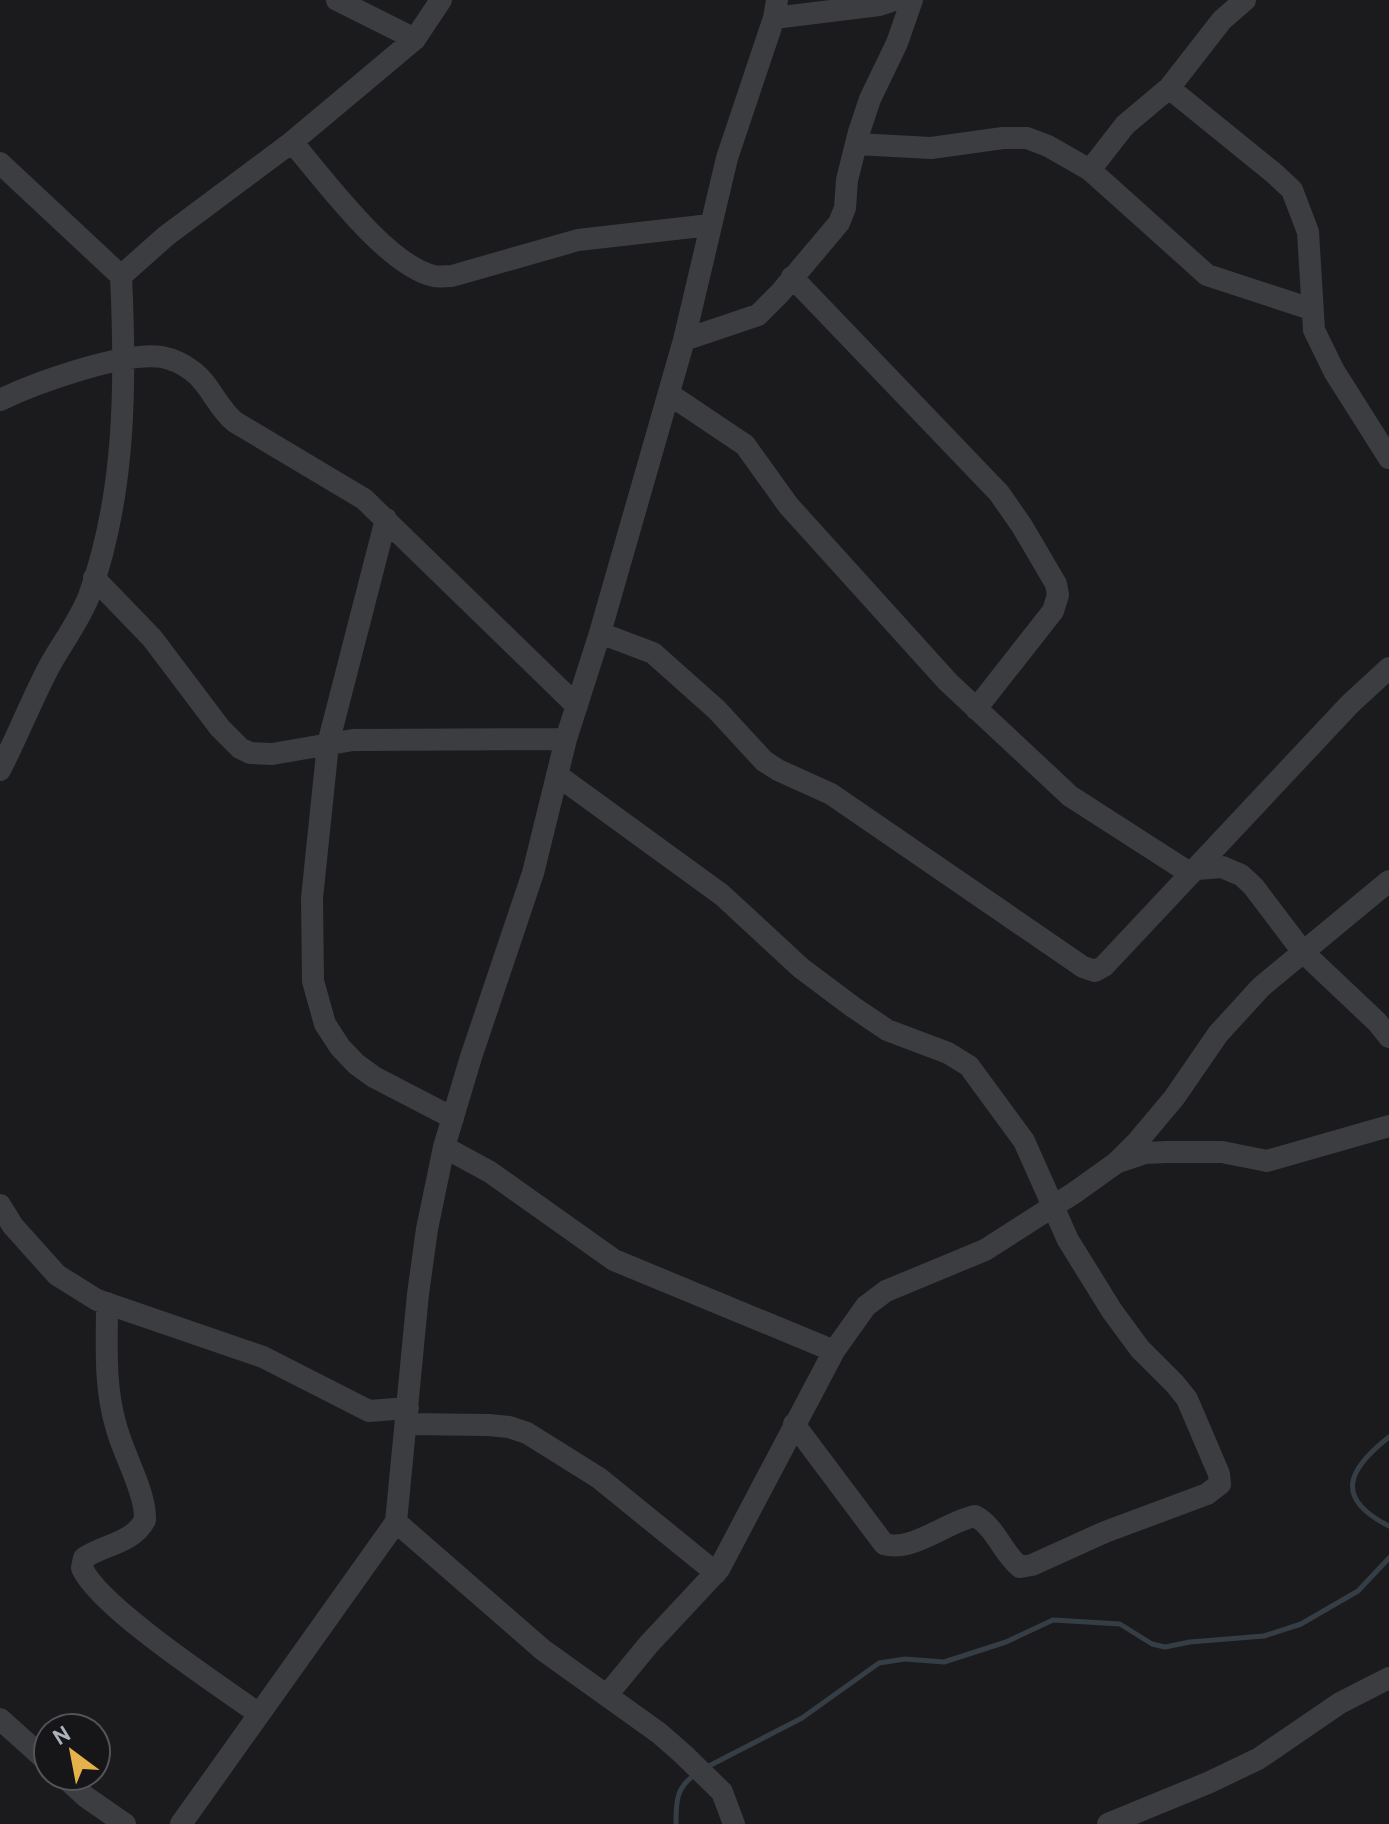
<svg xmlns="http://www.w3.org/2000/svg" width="1389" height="1824" viewBox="0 0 1389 1824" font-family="Cabin,sans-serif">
  <rect width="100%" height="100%" fill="#1b1b1d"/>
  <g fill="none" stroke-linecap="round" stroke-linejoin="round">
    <!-- stream -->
    <path stroke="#353d45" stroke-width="5" d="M1389 1437C1347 1470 1334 1498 1389 1526
      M705 1768 802 1718 879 1663 905 1659 944 1662 1006 1642 1053 1620 1120 1624 1152 1644 1165 1647 1190 1642 1264 1636 1301 1624 1358 1591 1389 1558
      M676 1824C676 1801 676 1787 696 1774"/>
    <!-- minor -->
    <path stroke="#3c3d41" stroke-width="22" d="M337 0 415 39
      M774 18 879 5 894 0
      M1169 88 1275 174 1292 190 1308 232 1314 330 1334 371 1389 458
      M292 142C323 178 387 266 434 276 439 277 446 276 452 276L578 240 710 225
      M856 144 931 148 1003 138H1027L1048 146 1090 170 1207 275 1311 309
      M0 163 121 276
      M1090 170 1125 125 1169 88 1222 20 1245 0
      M792 277 999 493 1022 526 1056 584 1058 595 1053 611 976 709
      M684 340 758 315 780 293 839 223 845 208 847 180 859 132 870 99 897 43 912 0
      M669 394 745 445 788 505 948 682 1070 796 1185 870 1222 867 1241 875 1253 886 1303 952 1377 1022 1389 1037
      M0 400C35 383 124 351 162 357 172 359 183 364 191 370 210 383 217 408 235 422L364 499 577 706
      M386 519 328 744 312 898 313 981 325 1024 340 1047 356 1064 374 1077 453 1118
      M94 578 152 638 220 728 240 748 250 753 272 754 353 740 566 739
      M600 633 653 653 717 710 764 761 778 770 831 794 1083 967 1095 971 1104 966 1350 704 1389 668
      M0 770C18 735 32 699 50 665 63 642 79 621 89 596 126 494 126 382 121 276L166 236 292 142 415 39 441 0
      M557 775 722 895 801 968 853 1007 887 1030 948 1053 969 1066 1024 1141 1068 1240 1112 1311 1140 1349 1175 1384 1187 1399 1219 1474 1220 1484 1207 1494 1105 1532 1032 1565 1020 1567C1002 1553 996 1527 975 1516 946 1522 911 1553 884 1544L794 1424
      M444 1147 490 1172 614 1260 834 1351
      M1121 1161 1145 1153 1167 1152H1222L1267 1161 1389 1126
      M0 1205 13 1226 57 1275 97 1300 263 1357 369 1411 408 1408
      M107 1303C107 1345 104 1385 116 1426 123 1454 146 1492 145 1520 132 1544 104 1544 84 1558L82 1568C99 1607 220 1686 259 1714
      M406 1424 488 1425 509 1427 527 1433 599 1478 716 1573
      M396 1522 543 1650 659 1733 683 1754 722 1792 734 1824
      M607 1695 649 1644 719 1569 834 1351 866 1306 886 1291 985 1250 1074 1193 1116 1163 1137 1142 1174 1098 1218 1034 1261 987 1389 881
      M0 1719 48 1762
      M63 1776 86 1797 125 1824
      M181 1824 396 1522 418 1294 427 1229 444 1147 471 1057 533 873 566 739 600 633 684 340 727 158 774 18 777 0
      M1108 1824 1210 1782 1258 1759 1340 1703 1389 1678"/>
  </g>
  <!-- north arrow -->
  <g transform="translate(72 1752) rotate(328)"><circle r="38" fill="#161618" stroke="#535459" stroke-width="2"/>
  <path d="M0-6L14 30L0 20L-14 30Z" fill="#e5b14a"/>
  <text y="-12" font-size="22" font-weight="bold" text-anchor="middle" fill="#aeb2bb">N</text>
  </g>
</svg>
